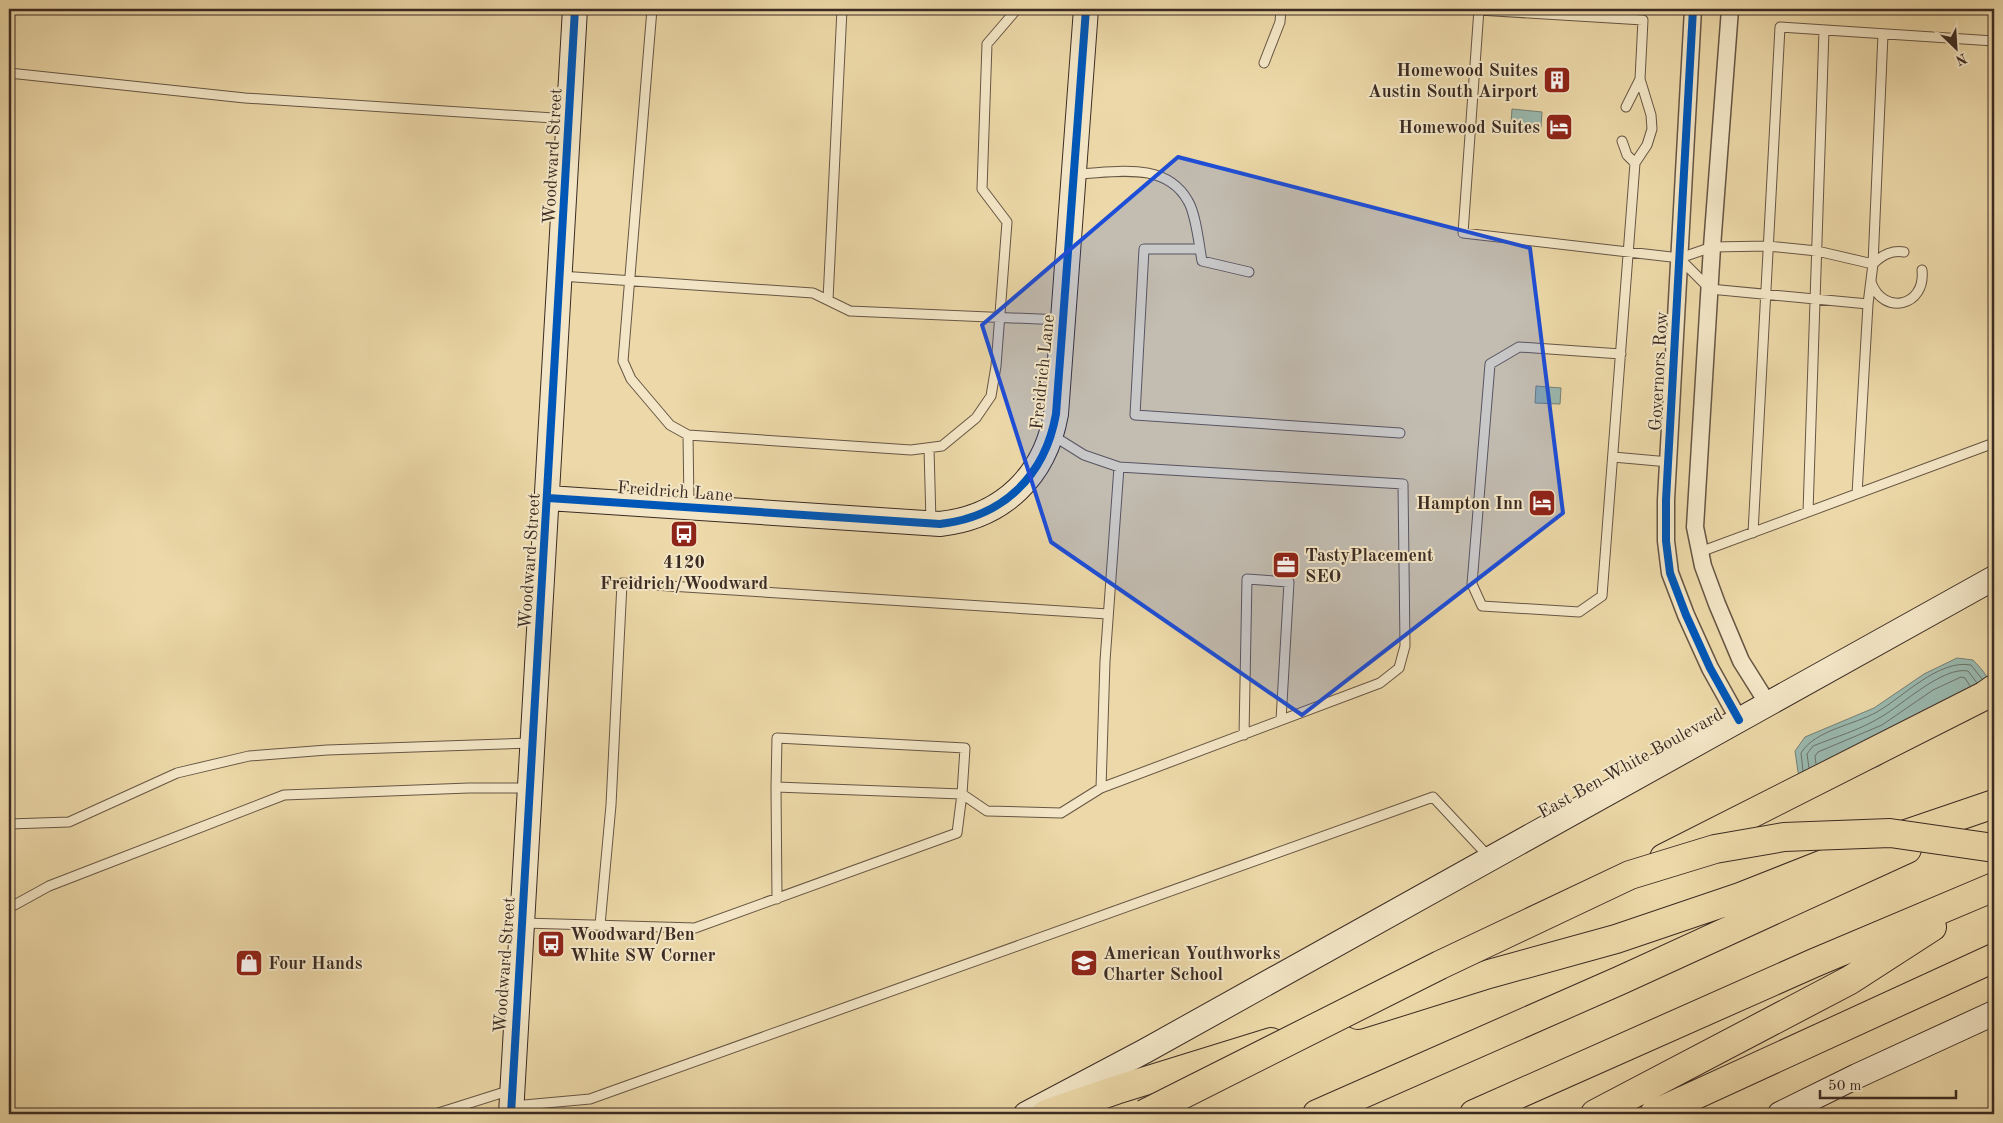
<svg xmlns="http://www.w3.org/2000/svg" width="2003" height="1123" viewBox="0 0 2003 1123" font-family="'Old Standard TT',serif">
  <rect width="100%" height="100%" fill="#ecd8a8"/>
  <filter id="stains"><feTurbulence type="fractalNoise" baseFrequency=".004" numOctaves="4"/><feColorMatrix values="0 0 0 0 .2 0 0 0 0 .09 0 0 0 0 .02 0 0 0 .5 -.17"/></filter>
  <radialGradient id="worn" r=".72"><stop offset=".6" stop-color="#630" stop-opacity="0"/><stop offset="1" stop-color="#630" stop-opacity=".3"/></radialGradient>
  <!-- water -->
  <path fill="#9ab9af" stroke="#748077" d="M1512 109 1542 112 1541 127 1511 124Z
    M1536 386 1561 388 1560 404 1535 403Z
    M1957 658 1973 660C1990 678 1991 680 1989 705L1969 720 1950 726 1901 751 1879 766 1848 777 1810 788 1798 772 1795 751 1805 737 1874 708 1924 674Z"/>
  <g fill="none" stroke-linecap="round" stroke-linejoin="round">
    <!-- shore -->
    <path stroke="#6a7269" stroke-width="1" d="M1816 764 1815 756 1818 752 1882 725 1933 690 1961 677 1965 678 1970 686
      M1809 768 1807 754 1813 746C1835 737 1860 730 1881 717 1902 705 1943 666 1968 671L1977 683
      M1803 771 1801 753C1815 730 1854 725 1877 712 1903 697 1939 659 1971 665L1982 679"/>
    <!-- lane casing -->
    <g stroke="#675644" stroke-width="11">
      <path id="lane" d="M652 9 623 361 631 379 670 425 688 435 911 450 942 446 976 418 991 396 996 366 1007 222 982 189 987 44 1017 9
        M1415 9H1424
        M1479 9 1463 233 1680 258 1712 247 1768 246 1817 251 1873 264 1883 34
        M1479 10 1643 20 1640 79 1651 115 1652 129 1647 145 1635 163 1602 596 1579 612 1482 606 1472 584 1490 364 1519 347 1621 354
        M1264 63 1280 22 1281 9
        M9 73 245 98 569 119
        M1626 107 1640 79
        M1622 141 1627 155 1635 163
        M1075 174C1114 173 1165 160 1188 201 1196 214 1199 245 1202 261L1249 272
        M1200 249H1144L1135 415 1400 433
        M1680 259 1710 289 1868 304
        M560 276 813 293 850 311 1062 320
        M1871 282C1883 316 1926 307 1922 270
        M828 300 842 9
        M688 435 689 505
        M1052 435 1084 455 1119 467 1403 484 1405 646 1399 668 1380 683 1101 788 1105 661 1119 467
        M929 448 931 522
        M1613 457 1669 462
        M1857 494 1868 304 1873 264C1882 255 1891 250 1904 252
        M1808 512 1824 30
        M1753 533 1780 27 1994 41
        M1700 552 1994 443
        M1244 735 1247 579 1289 582 1281 720
        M776 787 777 738 965 748 962 794 987 811 1061 813 1101 788
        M9 824 69 822 177 773 249 756 327 750 531 743
        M9 908 49 886 284 795 469 788H529
        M524 923 695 928 957 833 962 794 776 787 777 899
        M600 925 611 805 622 583 1108 614
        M513 1106 590 1099 1433 797 1490 858
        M435 1114 511 1090"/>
    </g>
    <!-- street casing -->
    <g stroke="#675644" stroke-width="19">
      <path id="street" d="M1693 9 1666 500V541L1670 573 1686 615 1710 668 1739 720
        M1730 9 1712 247 1695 527 1703 566 1717 604 1741 661 1768 704"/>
    </g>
    <!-- secondary casing -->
    <g stroke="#3b2b23" stroke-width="26">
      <path id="secondary" d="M548 498 940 524C1003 517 1045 476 1056 414L1086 9
        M511 1114 575 9
        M1026 1114 1145 1051 1994 578
        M1780 1114 1857 1076 1994 1013"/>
    </g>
    <!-- highway casing -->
    <g stroke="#3b2b23" stroke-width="30">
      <path id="highway" d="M1664 858 1984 696 1994 689
        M1358 1015 1489 974 1616 939 1740 897 1859 850 1994 804
        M1046 1114 1116 1090 1271 1042
        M1317 1114 1621 980 1907 849
        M1474 1114 1814 963 1994 887
        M1595 1114 1850 980 1932 927
        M1654 1114 1994 958"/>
    </g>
    <!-- lane -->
    <use href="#lane" stroke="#f3e6c6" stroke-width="9"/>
    <!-- street -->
    <use href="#street" stroke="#f3e6c6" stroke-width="16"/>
    <!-- secondary -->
    <use href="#secondary" stroke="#f3e6c6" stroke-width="24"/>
    <!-- highway -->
    <use href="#highway" stroke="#ecd8a8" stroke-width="28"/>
    <!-- highway-bridge casing -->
    <g stroke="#3b2b23" stroke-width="30" stroke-linecap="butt">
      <path id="highway-bridge" d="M1144 1114 1440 965 1630 875 1715 849 1784 837 1890 833 1994 848"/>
    </g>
    <!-- highway-bridge -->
    <use href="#highway-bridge" stroke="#ecd8a8" stroke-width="28"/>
    <!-- cycleway casing -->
    <g stroke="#f3e6c6" stroke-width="11">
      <path id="cycleway" d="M1693 9 1666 500V541L1670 573 1686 615 1710 668 1739 720
        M548 498 940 524C1003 517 1045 476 1056 414L1086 9
        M511 1114 575 9"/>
    </g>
    <!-- cycleway -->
    <use href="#cycleway" stroke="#0057b8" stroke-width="8"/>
  </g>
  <!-- marked area -->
  <path fill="#1d4ed8" fill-opacity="0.2" stroke="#1d4ed8" stroke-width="4" stroke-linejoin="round" d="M1178 157 1530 248 1563 513 1302 715 1051 542 982 325Z"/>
  <!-- icons -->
  <defs>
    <g id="building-square" transform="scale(1.4375)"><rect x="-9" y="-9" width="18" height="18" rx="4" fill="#8f2418" stroke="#f3e6c6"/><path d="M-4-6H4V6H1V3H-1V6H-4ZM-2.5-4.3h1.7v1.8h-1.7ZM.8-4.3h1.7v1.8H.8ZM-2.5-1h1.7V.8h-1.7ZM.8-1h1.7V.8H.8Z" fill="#fff"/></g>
    <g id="hotel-square" transform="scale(1.4375)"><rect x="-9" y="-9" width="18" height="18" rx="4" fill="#8f2418" stroke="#f3e6c6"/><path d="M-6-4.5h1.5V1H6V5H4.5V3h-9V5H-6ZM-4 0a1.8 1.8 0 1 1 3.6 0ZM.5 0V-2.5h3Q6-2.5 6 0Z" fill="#fff"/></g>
    <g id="bus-square" transform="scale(1.4375)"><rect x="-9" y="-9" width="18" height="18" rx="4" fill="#8f2418" stroke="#f3e6c6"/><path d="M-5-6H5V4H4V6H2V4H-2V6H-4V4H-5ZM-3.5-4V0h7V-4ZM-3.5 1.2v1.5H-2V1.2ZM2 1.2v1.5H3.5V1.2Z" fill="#fff"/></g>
    <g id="office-square" transform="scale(1.4375)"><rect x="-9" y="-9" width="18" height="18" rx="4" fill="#8f2418" stroke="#f3e6c6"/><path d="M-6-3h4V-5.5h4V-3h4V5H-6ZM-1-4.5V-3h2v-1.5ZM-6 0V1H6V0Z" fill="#fff"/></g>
    <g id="shop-square" transform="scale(1.4375)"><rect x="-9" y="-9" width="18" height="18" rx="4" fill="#8f2418" stroke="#f3e6c6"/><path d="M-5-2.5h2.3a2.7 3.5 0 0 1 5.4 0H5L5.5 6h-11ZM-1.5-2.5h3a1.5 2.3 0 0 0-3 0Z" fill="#fff"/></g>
    <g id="school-square" transform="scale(1.4375)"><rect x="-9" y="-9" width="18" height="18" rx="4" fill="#8f2418" stroke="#f3e6c6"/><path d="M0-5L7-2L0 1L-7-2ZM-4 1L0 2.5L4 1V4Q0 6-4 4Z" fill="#fff"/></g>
  </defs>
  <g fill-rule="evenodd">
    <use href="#building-square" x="1557" y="80"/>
    <use href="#hotel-square" x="1559" y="127"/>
    <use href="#hotel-square" x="1542" y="503"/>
    <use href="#bus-square" x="684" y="534"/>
    <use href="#office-square" x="1286" y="565"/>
    <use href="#bus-square" x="551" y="944"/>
    <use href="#shop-square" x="249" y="963"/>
    <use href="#school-square" x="1084" y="963"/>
  </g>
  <g text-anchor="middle" stroke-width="4" stroke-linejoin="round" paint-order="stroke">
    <!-- poi labels -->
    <g font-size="18" font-weight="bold" fill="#3b2b23" stroke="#f3e6c6" text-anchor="start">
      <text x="1538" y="76" text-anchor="end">Homewood Suites<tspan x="1538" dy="21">Austin South Airport</tspan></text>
      <text x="1540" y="133" text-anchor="end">Homewood Suites</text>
      <text x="1523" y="509" text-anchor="end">Hampton Inn</text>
      <text x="1305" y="561">TastyPlacement<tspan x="1305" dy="21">SEO</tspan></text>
      <text x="684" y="568" text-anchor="middle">4120<tspan x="684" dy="21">Freidrich/Woodward</tspan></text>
      <text x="570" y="940">Woodward/Ben<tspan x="570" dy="21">White SW Corner</tspan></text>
      <text x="1103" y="959">American Youthworks<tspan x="1103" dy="21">Charter School</tspan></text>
      <text x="268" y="969">Four Hands</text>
    </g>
    <!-- street labels -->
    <g font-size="18" fill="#3b2b23" stroke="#f3e6c6">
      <text transform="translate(552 156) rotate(-87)" y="6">Woodward Street</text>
      <text transform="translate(1658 371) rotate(-87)" y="6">Governors Row</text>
      <text transform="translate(1042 372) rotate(-84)" y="6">Freidrich Lane</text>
      <text transform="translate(675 491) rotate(4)" y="6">Freidrich Lane</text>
      <text transform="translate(529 561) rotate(-86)" y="6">Woodward Street</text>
      <text transform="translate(1630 763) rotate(-29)" y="6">East Ben White Boulevard</text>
      <text transform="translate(504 965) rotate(-86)" y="6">Woodward Street</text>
    </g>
  </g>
  <!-- margin -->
  <rect width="2003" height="1123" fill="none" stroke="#ecd8a8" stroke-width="30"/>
  <rect x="10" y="10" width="1983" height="1103" fill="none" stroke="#3b2b23" stroke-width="2.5"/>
  <rect x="15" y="15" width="1973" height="1093" fill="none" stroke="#3b2b23"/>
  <!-- north arrow -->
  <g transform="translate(1956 48) rotate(155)" stroke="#f3e6c6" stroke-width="4" paint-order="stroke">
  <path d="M0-4L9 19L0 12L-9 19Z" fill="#3b2b23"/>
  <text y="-8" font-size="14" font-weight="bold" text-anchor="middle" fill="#3b2b23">N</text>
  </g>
  <!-- scale -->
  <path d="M1820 1090v8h136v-8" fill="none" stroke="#3b2b23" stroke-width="2.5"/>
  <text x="1828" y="1090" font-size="15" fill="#3b2b23" stroke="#f3e6c6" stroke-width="4" paint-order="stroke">50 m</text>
  <rect width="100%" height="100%" filter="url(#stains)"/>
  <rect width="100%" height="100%" fill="url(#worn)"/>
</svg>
